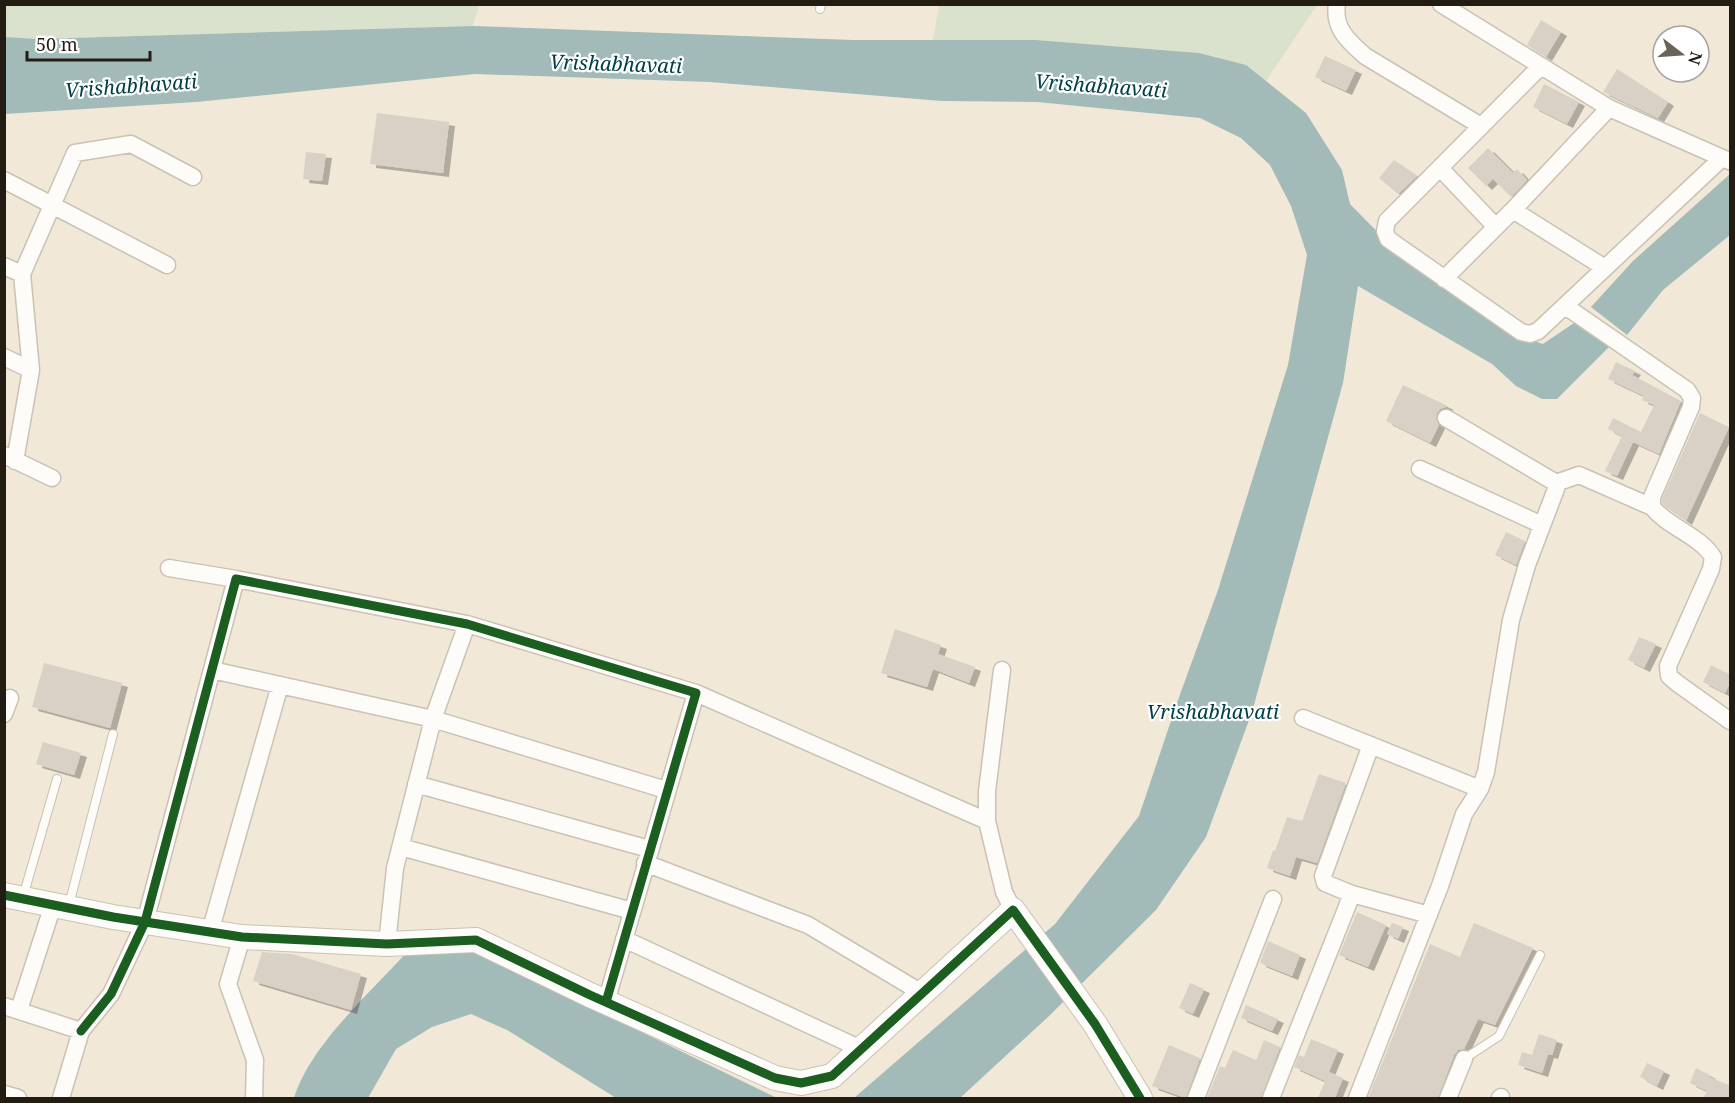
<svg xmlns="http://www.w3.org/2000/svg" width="1735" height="1103" viewBox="0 0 1735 1103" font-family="'Noto Serif',serif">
  <defs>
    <filter id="shadow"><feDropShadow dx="6" dy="4" stdDeviation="0" flood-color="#0004"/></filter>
  </defs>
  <rect width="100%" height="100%" fill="#f2e8d8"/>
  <!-- green -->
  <path fill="#dae1cc" d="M4 5H479L473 26 37 39 5 37Z
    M939 5H1317L1266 81 1245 65 1199 53 1036 40H933Z"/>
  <!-- water -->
  <path fill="#a2bab8" d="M473 26 853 40H1036L1199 53 1246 65 1306 113 1342 170 1350 204 1405 260 1510 333 1543 344 1577 321 1609 347 1557 399H1542L1516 386 1492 364 1358 286 1343 383 1252 712 1206 837 1156 910 1048 1017 960 1098H854L1055 924 1139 816 1178 700 1218 590 1288 365 1307 255 1291 206 1270 165 1241 138 1200 118 1037 102 942 101 710 82 475 74 196 102 5 114V37L37 39Z
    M1730 174V235L1663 290 1627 335 1591 307 1633 261Z
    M471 949 777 1098H616L507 1030 471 1014 432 1027 396 1049 368 1098H294C310 1046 368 995 405 954Z"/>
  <!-- building -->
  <path fill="#dad1c6" filter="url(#shadow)" d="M1541 20 1561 32 1546 57 1527 45Z
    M1325 56 1356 70 1346 91 1315 77Z
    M1617 69 1668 102 1658 118 1603 92Z
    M1544 84 1579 102 1567 124 1533 107Z
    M377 113 449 122 443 173 370 164Z
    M1488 148 1513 173 1517 169 1527 180 1511 197 1493 179 1486 186 1468 168Z
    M306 152 326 154 322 181 303 179Z
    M1394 160 1417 176 1398 194 1379 178Z
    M1616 362 1635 371 1632 375 1681 401 1659 454 1633 442 1617 476 1605 471 1622 436 1608 429 1613 418 1641 432 1654 405 1642 400 1644 396 1608 379Z
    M1403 385 1448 406 1440 409 1437 413 1436 418 1439 425 1430 443 1386 421Z
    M1700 413 1729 427 1686 521 1666 507 1662 503V499Z
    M1506 532 1525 541 1516 565 1495 555Z
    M895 629 941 645 938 654 975 667 969 683 933 669 927 687 881 673Z
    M1639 637 1656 644 1644 668 1628 660Z
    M44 663 122 683 110 728 32 707Z
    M1711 665 1731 675V681L1725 693 1703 682Z
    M43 742 81 753 74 775 36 764Z
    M1319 774 1346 783 1317 863 1296 857 1290 876 1267 868 1273 850 1275 851 1287 817 1302 821Z
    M1357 912 1386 925 1368 967 1339 955Z
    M1392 923 1403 927 1398 939 1387 934Z
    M1474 923 1533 948 1495 1025 1478 1019 1464 1049 1458 1050 1454 1055 1438 1098H1368L1430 944 1460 957Z
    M1268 941 1300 955 1292 976 1260 963Z
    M262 952 292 954 361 974 351 1010 253 981Z
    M1190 983 1204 989 1193 1014 1179 1008Z
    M1246 1005 1278 1019 1272 1031 1241 1018Z
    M1539 1034 1557 1040 1552 1055 1548 1054 1542 1073 1518 1065 1522 1052 1532 1055Z
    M1311 1039 1338 1050 1325 1081 1294 1067 1299 1055 1304 1057Z
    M1264 1040 1280 1047 1261 1098H1207L1220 1066 1225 1068 1233 1050 1256 1060Z
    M1169 1045 1200 1058 1186 1098 1152 1086Z
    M1647 1063 1664 1071 1657 1086 1640 1077Z
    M1696 1068 1710 1075 1709 1077 1731 1086V1098H1703L1707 1091 1690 1083Z
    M1329 1072 1343 1078 1335 1098H1318Z"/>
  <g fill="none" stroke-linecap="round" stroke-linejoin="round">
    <!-- lane casing -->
    <g stroke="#c9c2b5" stroke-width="10">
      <path id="lane" d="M820 9 821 4
        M23 897 57 779
        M69 905 113 734
        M1464 1059 1499 1036 1540 955"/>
    </g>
    <!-- street casing -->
    <g stroke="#c9c2b5" stroke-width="19">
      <path id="street" d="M1337 4C1333 28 1348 41 1365 56L1481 126
        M1441 4 1609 108 1729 161
        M1541 66 1387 221 1385 231 1388 239 1521 332 1530 334 1538 331 1722 158
        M1440 168 1496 227
        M4 180 167 265
        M1513 210 1605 268
        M4 266 22 274
        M1444 279 1513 210 1609 108
        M1565 306 1687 390 1692 398 1691 407 1652 497V507C1669 528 1699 535 1713 557L1711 569 1668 666 1669 676 1677 683 1730 721
        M4 357 31 370
        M1446 418 1556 483
        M4 455 52 478
        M15 461 31 370 22 274 75 153 131 144 193 177
        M1420 469 1542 525
        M169 568 236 579
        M212 670 433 719 467 624
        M1002 670 987 791V821L1004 892 1013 910
        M696 693 987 821
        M4 714 10 698
        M1303 718 1480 789
        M1371 745 1323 876 1325 883 1352 894 1429 915
        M416 784 649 849
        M401 847 632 911
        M645 863 808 925 922 993
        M210 932 280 685
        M242 937 228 984 255 1060 254 1098
        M624 939 861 1049
        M387 944 395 868 433 719 666 790
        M4 1006 81 1031 61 1098
        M19 1010 53 905
        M81 1031 111 994 145 922 236 579 467 624 696 693 606 1002
        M4 1094 18 1098
        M1196 1098 1273 899
        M1271 1098 1352 894
        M1357 1098 1440 886 1464 814 1480 789 1486 772 1511 620 1527 565 1556 489V483L1579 475 1652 507
        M1448 1098 1464 1059
        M1500 1098 1501 1097"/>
    </g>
    <!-- secondary casing -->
    <g stroke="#c9c2b5" stroke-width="26">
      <path id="secondary" d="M4 895 113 917 242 937 387 944 476 940 590 995 775 1078 801 1083 832 1076 1013 910 1095 1024 1140 1098"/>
    </g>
    <!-- lane -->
    <use href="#lane" stroke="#fdfcf9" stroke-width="8"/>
    <!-- street -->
    <use href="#street" stroke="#fdfcf9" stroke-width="16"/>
    <!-- secondary -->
    <use href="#secondary" stroke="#fdfcf9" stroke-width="24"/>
    <!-- cycleway casing -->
    <g stroke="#fff" stroke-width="13">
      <path id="cycleway" d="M4 895 113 917 242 937 387 944 476 940 590 995 775 1078 801 1083 832 1076 1013 910 1095 1024 1140 1098
        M81 1031 111 994 145 922 236 579 467 624 696 693 606 1002"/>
    </g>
    <!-- cycleway -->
    <use href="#cycleway" stroke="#1b5e20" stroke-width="9"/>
  </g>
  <g text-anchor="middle" stroke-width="4.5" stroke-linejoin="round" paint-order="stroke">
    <!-- water labels -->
    <g font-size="20" font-style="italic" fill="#004044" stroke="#fff">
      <text transform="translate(616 64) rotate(2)" y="7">Vrishabhavati</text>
      <text transform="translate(131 86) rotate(-4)" y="7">Vrishabhavati</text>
      <text transform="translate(1101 86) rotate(4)" y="7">Vrishabhavati</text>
      <text x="1213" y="719">Vrishabhavati</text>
    </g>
  </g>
  <!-- border -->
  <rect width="1735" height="1103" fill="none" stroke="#231c12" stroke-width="12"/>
  <!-- north arrow -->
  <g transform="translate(1681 54) rotate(107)"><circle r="28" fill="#ffffff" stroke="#a7a4a0" stroke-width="1.5"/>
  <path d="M0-4.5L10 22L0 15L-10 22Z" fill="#6b6357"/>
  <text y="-9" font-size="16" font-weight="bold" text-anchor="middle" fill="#231c12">N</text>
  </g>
  <!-- scale -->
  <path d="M27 51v9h123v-9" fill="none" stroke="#231c12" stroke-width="3"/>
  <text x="36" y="51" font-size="18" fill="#231c12" stroke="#ffffff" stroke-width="4.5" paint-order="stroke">50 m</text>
</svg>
